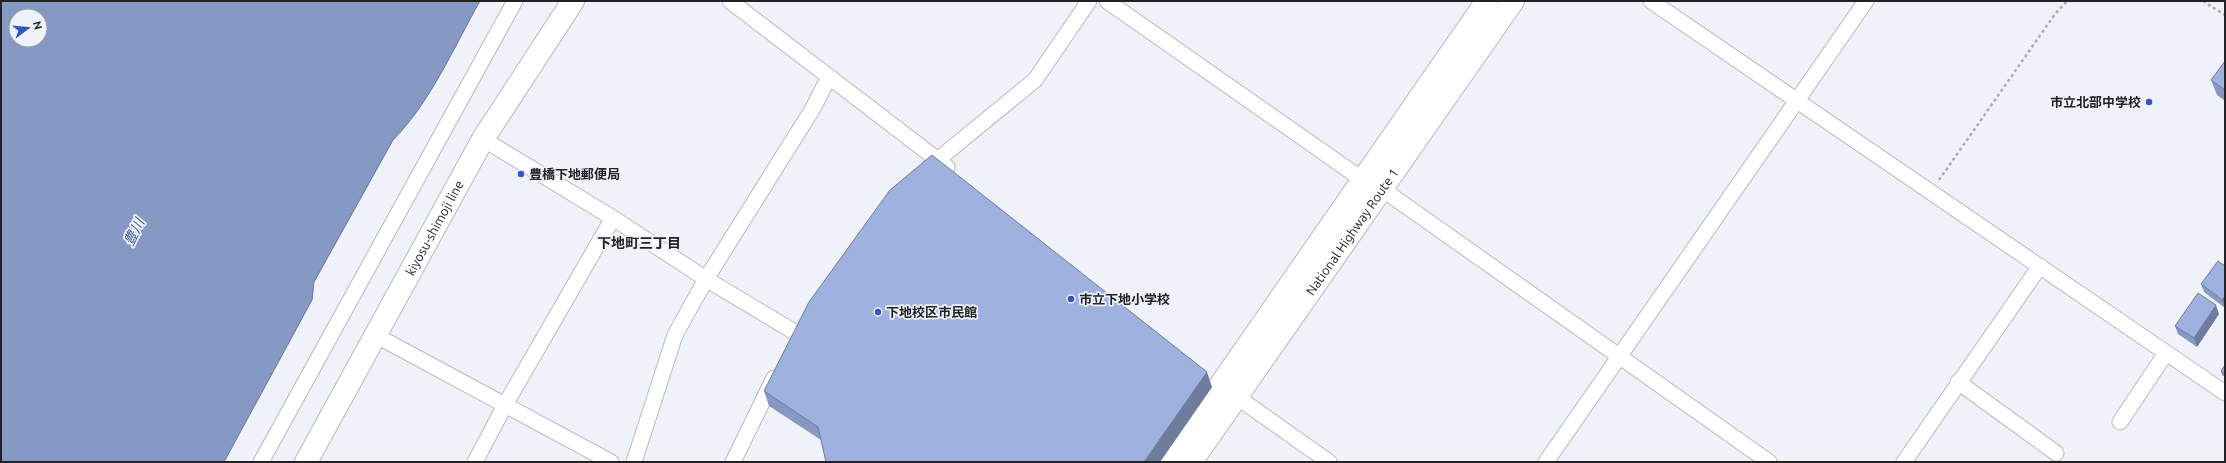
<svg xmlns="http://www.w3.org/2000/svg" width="2226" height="463" viewBox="0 0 2226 463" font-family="Ubuntu,'Noto Sans JP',sans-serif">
  <rect width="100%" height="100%" fill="#eff2f9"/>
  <!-- water -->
  <path fill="#8698c4" stroke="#687594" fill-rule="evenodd" d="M1 1H480C454 47 430 103 393 140L314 282 312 300 224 462H1ZM16 16H40V40H16Z"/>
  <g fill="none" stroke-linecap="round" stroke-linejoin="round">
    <!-- minor casing -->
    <g stroke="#b8bac0" stroke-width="17">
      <path id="minor" d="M730 1 947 167
        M1107 1 1363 180
        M1651 1 2225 393
        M483 139 613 218 706 279 796 333
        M930 166 1035 80 1089 1
        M1382 189 1769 462
        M375 335 611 462
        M1958 382 2056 453
        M1237 397 1329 462
        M2120 422 2166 353
        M261 462 515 1
        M475 462 505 405 613 218
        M634 462 675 335 706 279 812 110 829 77
        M733 462 774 378
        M1546 462 1866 1
        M1904 462 2040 266"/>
    </g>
    <!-- secondary casing -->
    <g stroke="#b8bac0" stroke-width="24">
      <g id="secondary">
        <path id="s1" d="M306 462 483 139 573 1"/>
      </g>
    </g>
    <!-- trunk casing -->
    <g stroke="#b8bac0" stroke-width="24">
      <g id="trunk">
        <path d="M1167 462 1487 1"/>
        <path id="s2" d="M1191 462 1513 1"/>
      </g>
    </g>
    <!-- path -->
    <path stroke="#aaacb2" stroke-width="2.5" stroke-dasharray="3 3" stroke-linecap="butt" d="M2203 1 2225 15
      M1939 180 2055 14 2067 1"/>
    <!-- minor -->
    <use href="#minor" stroke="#fff" stroke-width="15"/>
    <!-- secondary -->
    <use href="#secondary" stroke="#fff" stroke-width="22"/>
    <!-- trunk -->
    <use href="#trunk" stroke="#fff" stroke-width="22"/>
  </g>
  <!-- wall -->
  <path fill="#8898c0" d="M2225 61V101L2217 95 2211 80Z
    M2225 266V308L2204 292 2201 284Z
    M2219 314 2197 347 2178 334 2175 326Z
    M2225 365V377L2222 375 2221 371Z
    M1212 387 1160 462H826L821 440 769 406 764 391Z"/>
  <!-- shaded-wall -->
  <path fill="#6f7c9c" d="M2225 296V307L2222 300Z
    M2216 305 2219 314 2197 347 2194 338Z
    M1207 372 1212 387 1160 462H1144Z"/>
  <!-- building -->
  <path fill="#9eb1df" stroke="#6f7c9c" d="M2225 61V90L2211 80Z
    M932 155 1207 372 1144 462H826L818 427 764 391 809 302 890 190Z
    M2218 261 2225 266V296L2222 300 2201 284Z
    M2198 293 2216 305 2194 338 2175 326Z
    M2225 365V374L2221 371Z"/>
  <!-- markers -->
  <g fill="#3453c4" stroke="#eff2f9" stroke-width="1.5">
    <circle cx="2149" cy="102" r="4"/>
    <circle cx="521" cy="174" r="4"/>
    <circle cx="1071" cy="299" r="4"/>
    <circle cx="878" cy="312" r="4"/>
  </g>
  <g text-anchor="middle" stroke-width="3.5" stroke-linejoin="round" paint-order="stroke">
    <!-- poi labels -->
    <g font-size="13" font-weight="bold" fill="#212225" stroke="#eff2f9" text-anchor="start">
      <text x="2141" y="107" text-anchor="end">市立北部中学校</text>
      <text x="529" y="179">豊橋下地郵便局</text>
      <text x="1079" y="304">市立下地小学校</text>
      <text x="886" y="317">下地校区市民館</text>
    </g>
    <!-- street labels -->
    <g font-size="13" fill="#212225" stroke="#eff2f9">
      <text dy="5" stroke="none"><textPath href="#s1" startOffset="267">kiyosu-shimoji line</textPath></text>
      <text dy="5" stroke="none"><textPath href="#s2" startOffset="281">National Highway Route 1</textPath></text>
    </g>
    <!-- water labels -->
    <g font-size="14" font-style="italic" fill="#3e538e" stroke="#eff2f9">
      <text transform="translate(134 232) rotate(-64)" y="5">豊川</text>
    </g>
    <!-- neighbourhood labels -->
    <g font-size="14" font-weight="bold" fill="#212225" stroke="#eff2f9">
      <text x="639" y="248">下地町三丁目</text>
    </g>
  </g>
  <!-- border -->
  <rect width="2226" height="463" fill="none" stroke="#212225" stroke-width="4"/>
  <!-- north arrow -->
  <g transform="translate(28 28) rotate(74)"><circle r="19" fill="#eff2f9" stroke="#9d9fa4"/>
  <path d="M0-3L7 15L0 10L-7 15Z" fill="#3453c4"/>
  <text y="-6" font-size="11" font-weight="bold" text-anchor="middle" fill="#212225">N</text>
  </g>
</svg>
